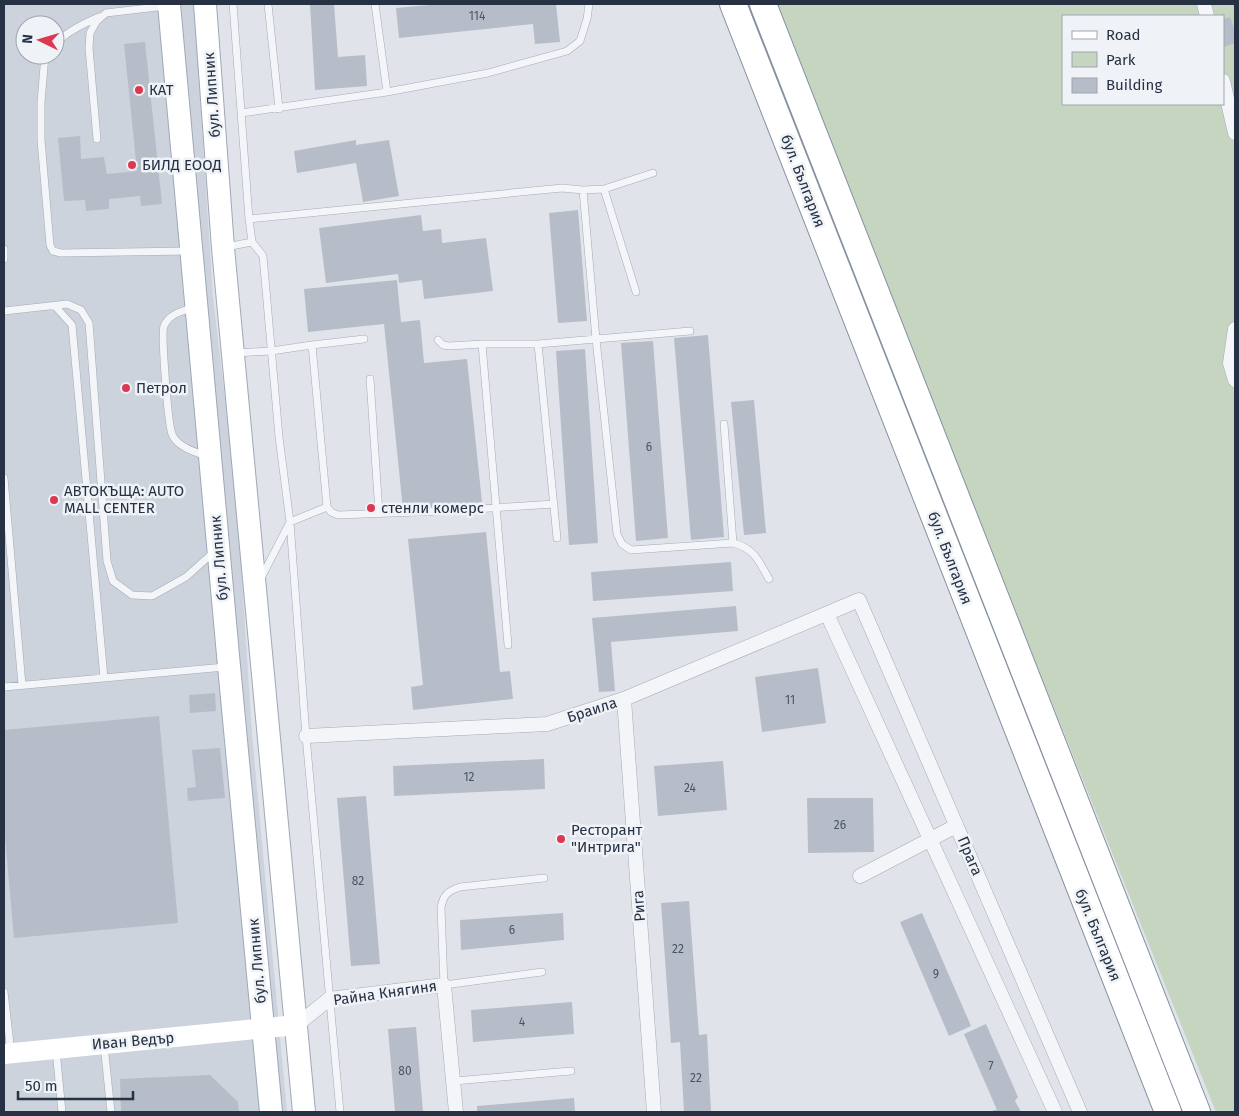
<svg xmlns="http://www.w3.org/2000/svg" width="1239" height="1116" viewBox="0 0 1239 1116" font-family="'Fira Sans',sans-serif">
  <rect width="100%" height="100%" fill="#e0e4ea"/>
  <!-- built -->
  <path fill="#cdd3dc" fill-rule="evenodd" d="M4 4H194L213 297 237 501 252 734 287 1112H4ZM25 25H55V55H25Z"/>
  <!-- green -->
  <path fill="#c5d5c0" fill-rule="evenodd" d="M772 4H1235V1112H1216ZM1063 16H1223V104H1063Z"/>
  <!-- building -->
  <path fill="#b6bdc8" d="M310 4H334L338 57 365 55 367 86 315 90Z
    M441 4H556L560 42 535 44 533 24 399 38 396 8Z
    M1230 17 1235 31V43L1224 47 1223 19Z
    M145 42 162 204 141 206 140 196 109 199V209L86 211 85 200 64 201 58 138 80 136 81 159 104 157 107 174 137 171 124 44Z
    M356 140V145L389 140 399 196 363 202 356 163 297 173 294 151Z
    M578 210 587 321 558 323 549 213Z
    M421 215 423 231 441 229 442 243 486 238 493 291 424 299 422 280 399 283 398 274 326 283 319 228Z
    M397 280 401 322 420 320 424 363 467 359 482 502 403 510 384 324 308 332 304 289Z
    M708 335 724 537 691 540 674 338Z
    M653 341 668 538 636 541 621 343Z
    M585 349 598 543 569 545 556 351Z
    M754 400 766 533 744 535 731 402Z
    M486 532 500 672 510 671 513 699 413 710 411 687 423 685 408 539Z
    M731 562 733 591 593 601 591 572Z
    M736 606 738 631 611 642 615 691 599 692 592 618Z
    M818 668 826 723 762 732 755 677Z
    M215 693 216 711 190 713 189 695Z
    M159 716 178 923 14 938 4 826V730Z
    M220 748 225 798 188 801 187 788 196 787 192 750Z
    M544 759 545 789 394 796 393 766Z
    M723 761 727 810 658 816 654 766Z
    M366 796 380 964 351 966 337 798Z
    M807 798H873L874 852 808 853Z
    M689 901 699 1035 707 1034 711 1112H684L680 1042 671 1043 661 903Z
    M563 913 564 940 461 950 460 920Z
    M922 913 971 1026 949 1036 900 922Z
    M572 1002 574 1034 473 1042 471 1010Z
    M986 1024 1018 1097 1015 1101 1021 1112H994L993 1110H997L964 1034Z
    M416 1027 423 1112H395L388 1029Z
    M210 1075 238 1102 239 1112H121L120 1079Z
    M574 1098 575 1112H477V1106Z"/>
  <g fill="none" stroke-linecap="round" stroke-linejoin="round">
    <!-- lane casing -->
    <g stroke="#a4abb5" stroke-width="8">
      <path id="lane" d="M233 4 249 219 252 242 263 256 279 437 290 522 306 736 340 1112
        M268 4 279 109
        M375 4 387 92
        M55 44C68 31 83 24 99 17
        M45 55 41 102V140L50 245 53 251 61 253 188 251
        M241 113 387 92 488 73 567 51 580 41 587 19 589 4
        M97 139 89 48 90 33 96 22 106 13 166 6
        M604 189 636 292
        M583 190 604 189 653 173
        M249 219 562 188 583 190 596 339 617 534 622 544 631 550 733 543C755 549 758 560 769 579
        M226 247 252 242
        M4 249V259
        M55 306 72 325 104 678
        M193 308C182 311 169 314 164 326 161 333 168 425 172 434 177 447 195 452 207 456
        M4 311 67 304 81 310 89 323 107 561 113 581 132 595 152 596 186 577 215 551
        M364 339 312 345 327 507 331 512 338 515 444 511 554 504
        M438 340 443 345 449 346 482 344H538L690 331
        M482 344 508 645
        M538 344 557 538
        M236 353 271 351 312 345
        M370 379 379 513
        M724 424 733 543
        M4 478 22 685
        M260 580 290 522 327 507
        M4 687 225 667
        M542 972 444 985 441 908C443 895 448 891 460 887L544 878
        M4 992 11 1053
        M104 1045 111 1112
        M56 1050 62 1112
        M454 1081 571 1071"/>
    </g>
    <!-- street casing -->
    <g stroke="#a4abb5" stroke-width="15">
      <path id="street" d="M1204 4 1207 16
        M1223 81 1235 133
        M1235 329 1230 363 1235 380
        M827 614 1055 1112
        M624 699 654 1112
        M306 736 547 724 624 699 859 600 1080 1112
        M860 876 956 826
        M297 1025 329 999 444 985 456 1112"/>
    </g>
    <!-- primary casing -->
    <g stroke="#9ea8b7" stroke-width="24">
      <path id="primary" d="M169 4 229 666 271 1112
        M205 4 223 248 304 1112"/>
    </g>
    <!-- highway casing -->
    <g stroke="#8591a2" stroke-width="28">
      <path id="highway" d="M733 4 1168 1112
        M763 4 1197 1112"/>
    </g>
    <!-- lane -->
    <use href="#lane" stroke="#f3f5f8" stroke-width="7"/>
    <!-- street -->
    <use href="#street" stroke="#f3f5f8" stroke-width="14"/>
    <!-- secondary -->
    <path stroke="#fff" stroke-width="20" d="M4 1054 297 1025"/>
    <!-- primary -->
    <use href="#primary" stroke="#fff" stroke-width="22"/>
    <!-- highway -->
    <use href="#highway" stroke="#fff" stroke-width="26"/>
  </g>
  <!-- markers -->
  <g fill="#dc3850" stroke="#eff3f7" stroke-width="2">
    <circle cx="139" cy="90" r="5"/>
    <circle cx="132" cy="165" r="5"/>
    <circle cx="126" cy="388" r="5"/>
    <circle cx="54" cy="500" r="5"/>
    <circle cx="371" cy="508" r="5"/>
    <circle cx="561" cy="839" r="5"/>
  </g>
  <g text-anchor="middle" stroke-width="5" stroke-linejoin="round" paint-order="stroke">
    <!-- number labels -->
    <g font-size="12" fill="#4a5464">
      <text x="477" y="20">114</text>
      <text x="649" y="451">6</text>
      <text x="790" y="704">11</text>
      <text x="469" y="781">12</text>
      <text x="690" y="792">24</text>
      <text x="840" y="829">26</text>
      <text x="358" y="885">82</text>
      <text x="512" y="934">6</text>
      <text x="678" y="953">22</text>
      <text x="936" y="978">9</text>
      <text x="522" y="1026">4</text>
      <text x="991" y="1070">7</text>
      <text x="405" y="1075">80</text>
      <text x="696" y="1082">22</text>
    </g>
    <!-- poi labels -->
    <g font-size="15" fill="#263143" stroke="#eff3f7" text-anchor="start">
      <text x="149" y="95">КАТ</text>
      <text x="142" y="170">БИЛД ЕООД</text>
      <text x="136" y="393">Петрол</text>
      <text x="64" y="496">АВТОКЪЩА: AUTO<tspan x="64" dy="17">MALL CENTER</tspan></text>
      <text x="381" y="513">стенли комерс</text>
      <text x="571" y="835">Ресторант<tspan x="571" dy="17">"Интрига"</tspan></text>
    </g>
    <!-- street labels -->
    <g font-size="15" fill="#263143" stroke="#eff3f7">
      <text transform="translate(212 95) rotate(-94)" y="5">бул. Липник</text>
      <text transform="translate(803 181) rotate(69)" y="5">бул. България</text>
      <text transform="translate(219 558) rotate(-95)" y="5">бул. Липник</text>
      <text transform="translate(950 558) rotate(69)" y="5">бул. България</text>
      <text transform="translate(592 710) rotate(-18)" y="5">Браила</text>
      <text transform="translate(970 856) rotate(67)" y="5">Прага</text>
      <text transform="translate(639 906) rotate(-94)" y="5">Рига</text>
      <text transform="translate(1098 935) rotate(68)" y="5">бул. България</text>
      <text transform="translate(257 961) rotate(-95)" y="5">бул. Липник</text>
      <text transform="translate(385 993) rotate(-8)" y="5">Райна Княгиня</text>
      <text transform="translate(133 1041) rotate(-5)" y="5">Иван Ведър</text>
    </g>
  </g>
  <!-- border -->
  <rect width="1239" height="1116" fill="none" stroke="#263143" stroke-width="10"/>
  <!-- legend -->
  <rect x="1062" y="15" width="162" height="90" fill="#eff3f7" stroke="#9fa5af"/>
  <rect x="1072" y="31" width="25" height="8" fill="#ffffff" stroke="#9fa5af"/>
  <text x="1106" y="40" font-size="15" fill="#263143">Road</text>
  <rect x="1072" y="52" width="25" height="15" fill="#c5d5c0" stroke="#9fa5af"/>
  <text x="1106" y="65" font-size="15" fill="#263143">Park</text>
  <rect x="1072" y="78" width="25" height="15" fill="#b6bdc8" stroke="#9fa5af"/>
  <text x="1106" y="90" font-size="15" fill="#263143">Building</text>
  <!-- north arrow -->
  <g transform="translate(40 40) rotate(275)"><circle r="24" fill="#eff3f7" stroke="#9fa5af"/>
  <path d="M0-4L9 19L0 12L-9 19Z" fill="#dc3850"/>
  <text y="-8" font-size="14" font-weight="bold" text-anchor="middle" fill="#263143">N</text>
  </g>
  <!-- scale -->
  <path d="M18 1091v8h115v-8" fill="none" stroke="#263143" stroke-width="2.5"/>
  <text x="25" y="1091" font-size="15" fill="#263143" stroke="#eff3f7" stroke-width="4" paint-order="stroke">50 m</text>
</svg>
